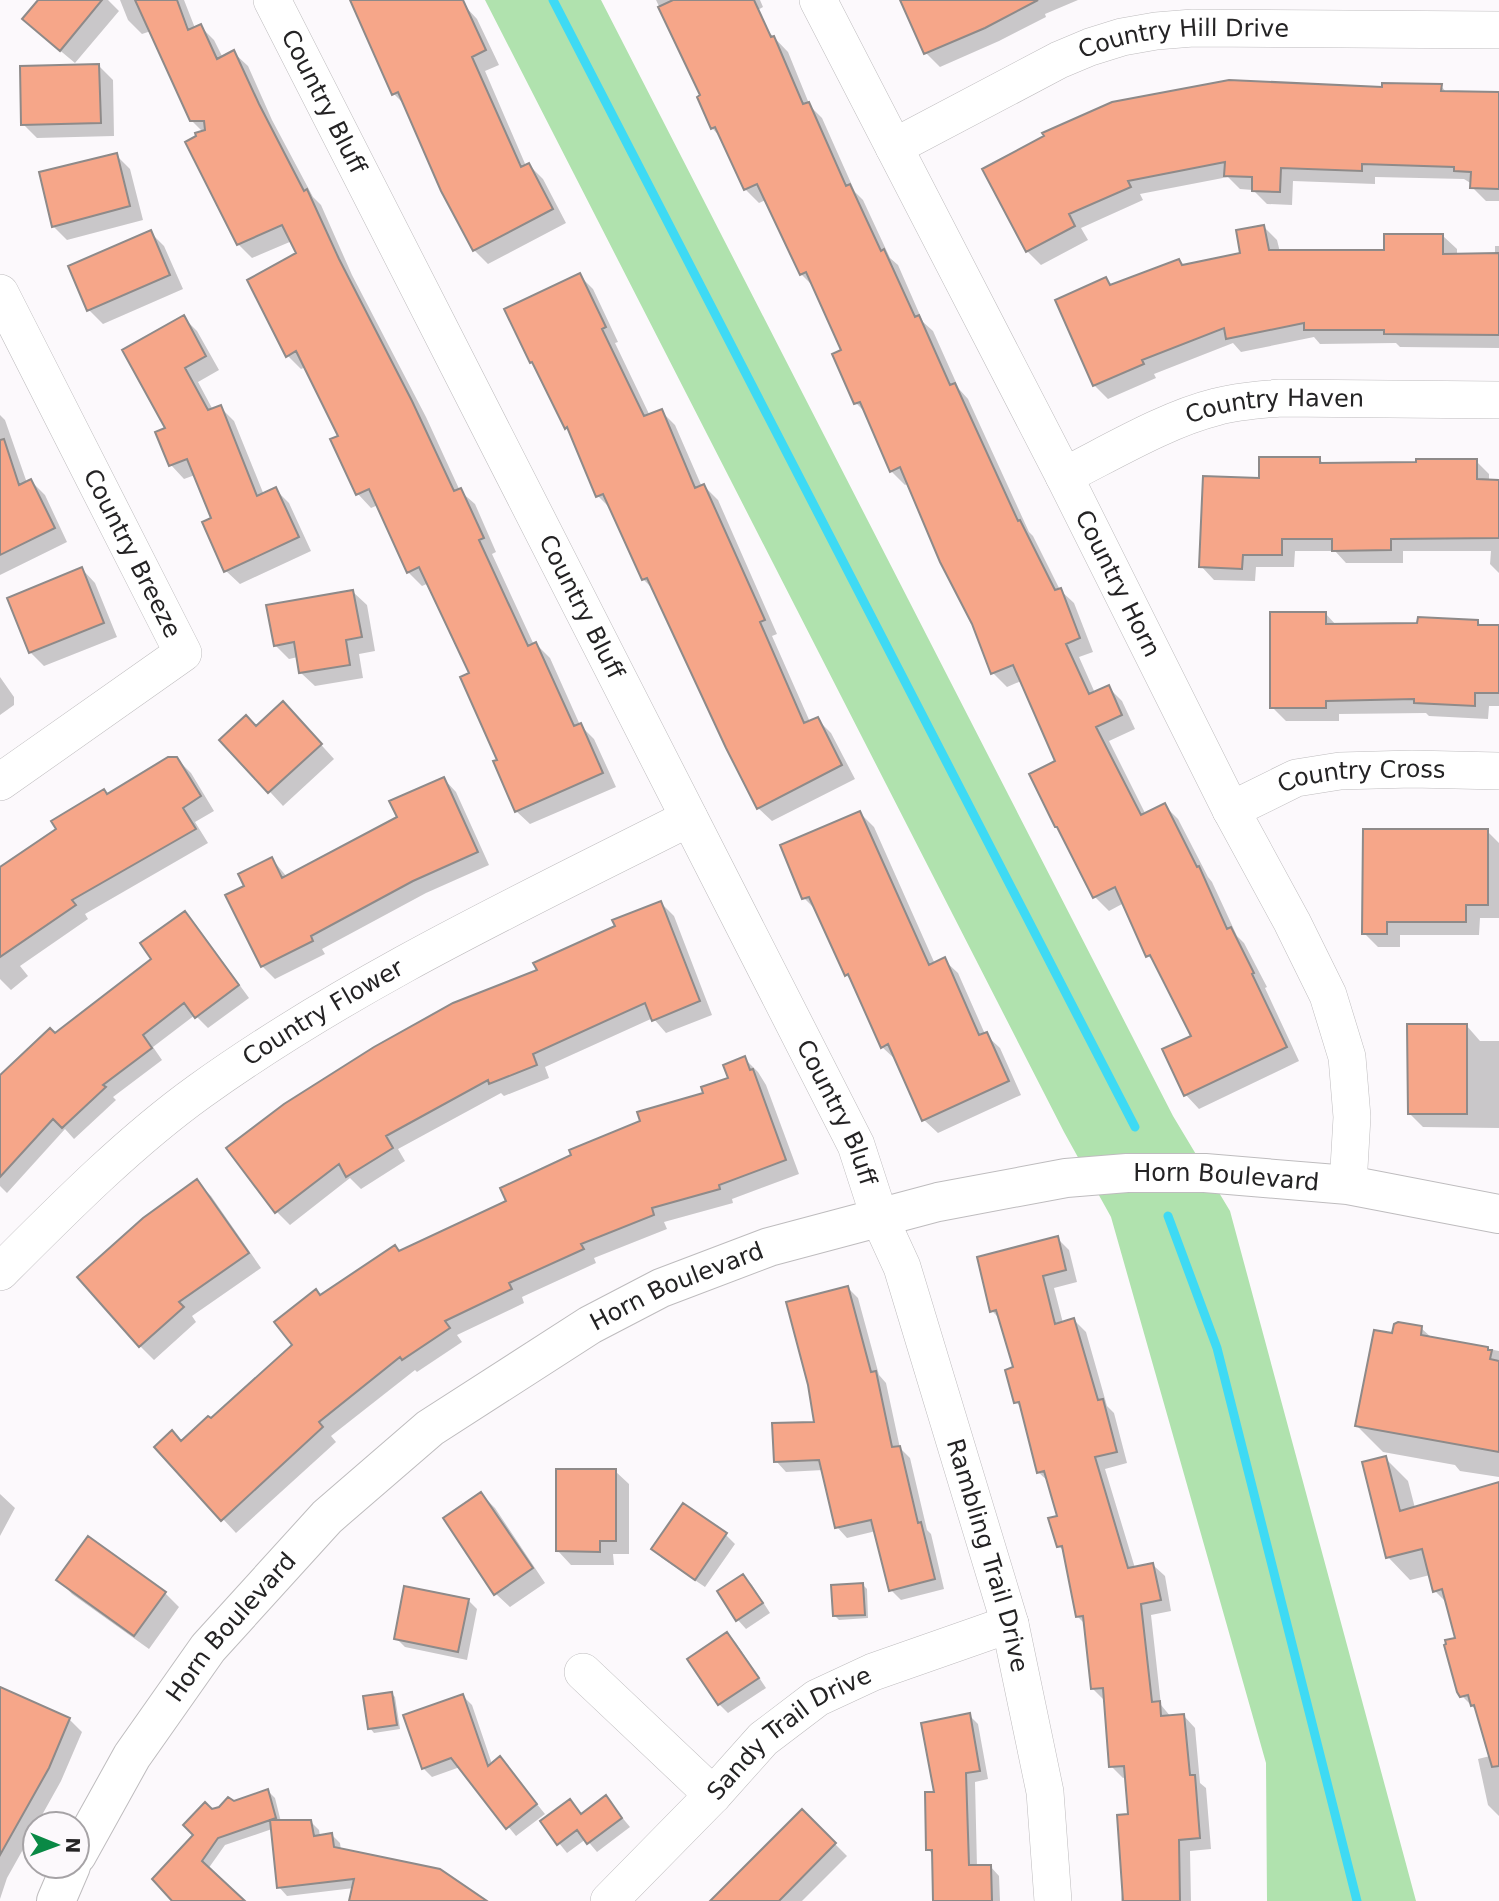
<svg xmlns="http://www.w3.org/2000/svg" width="1499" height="1901" viewBox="0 0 1499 1901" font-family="'DejaVu Sans',sans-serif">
  <rect width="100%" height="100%" fill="#fcf9fc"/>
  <!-- green -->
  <path fill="#b0e2ae" d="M485 0H601L1173 1116 1230 1211 1416 1901H1267L1266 1763 1111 1217 1064 1132Z"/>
  <!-- shadow -->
  <path fill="#0003" d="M40 0H108L119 11 75 63 38 32Z
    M120 0H184L195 28 200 26 214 40 223 58 234 53 248 66 272 120 313 197 321 205 352 275 426 417 460 491 475 504 496 552 492 554 534 645 536 644 550 658 580 725 594 739 616 787 530 824 516 811 471 673 429 583 422 586 408 572 378 505 371 508 358 494 333 440 341 437 306 367 301 369 287 355 298 253 292 241 252 258 238 244 204 133 191 120 151 31 142 34 128 20Z
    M351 0H443L464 5 477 19 499 65 485 71 526 166 529 165 543 179 566 223 488 264 474 250 406 106 394 94Z
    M656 0H760L763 7 733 24 765 28 788 52 810 106 822 118 855 192 863 200 890 258 898 265 923 322 933 331 959 389 968 399 1029 532 1033 536 1060 590 1074 603 1093 652 1079 657 1095 693 1108 687 1122 701 1135 729 1109 741 1146 815 1164 805 1178 819 1208 877 1212 882 1237 936 1244 943 1267 987 1265 988 1299 1061 1199 1109 1186 1095 1193 1036 1156 963 1148 956 1124 903 1109 911 1095 897 1031 775 1057 762 1021 681 1007 687 993 673 973 624 909 483 905 485 891 471 867 414 856 403 844 351 815 288 801 274 766 200 759 203 745 189 722 139 712 128 702 96Z
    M902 0H1078L1045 14 1046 17 999 41 940 67 926 53Z
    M99 66 113 80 114 136 37 138 23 124Z
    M1441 86 1447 93 1499 94V201H1486L1472 187V184L1464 179 1375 177V184L1293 181 1292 205 1267 204 1253 190 1240 189 1228 177 1140 194 1143 200 1081 228 1088 240 1041 265 1027 251 984 169 1383 89Z
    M116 155 130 169 143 220 67 240 53 226Z
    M1263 226 1277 240 1280 252H1386L1443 236 1457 249V255H1495V246H1499V348L1400 347 1396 343 1320 344 1314 337 1241 352 1233 343 1154 374 1156 378 1108 399 1094 385 1106 280 1112 286 1179 261 1184 266 1243 254Z
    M150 232 164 246 183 289 103 324 89 310 70 267Z
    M579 275 593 289 618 342 615 343 650 416 661 411 675 425 702 487 704 486 718 500 777 634 772 636 810 722 817 719 831 733 855 779 772 821 758 808 654 590 643 579 612 510 598 496 571 432 566 427 536 368 531 362 506 310Z
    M183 317 197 331 219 370 198 382 213 410 220 407 234 421 264 495 276 490 289 503 311 551 240 584 226 571 213 519 195 475 184 479 171 465 168 429Z
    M0 415 5 420 27 483 31 481 45 495 67 542 0 575Z
    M1319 459 1324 464 1476 461 1489 474V481L1499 482V573L1490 564 1491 551H1403V563H1346L1335 551H1295L1294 567H1256L1255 581 1214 580 1201 566 1261 480Z
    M82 569 95 583 117 637 44 666 30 652Z
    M353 592 367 605 375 651 359 654 363 678 315 686 301 673 298 657 289 659 275 645Z
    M1325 613 1337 626 1478 622 1482 627 1499 626V706H1489L1488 719 1429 716 1426 713 1339 714V721H1286L1272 707Z
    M0 677 14 697V705L0 715Z
    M296 717 334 759 283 806 222 740Z
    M176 758 191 773 214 811 195 822 208 843 85 914 88 919 20 966 28 976 11 990 0 979V869L108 795Z
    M444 779 456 792 489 865 426 893 322 949 325 954 275 979 262 966 272 859 287 877 399 818Z
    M860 813 874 827 935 964 944 960 958 973 985 1034 1000 1048 1021 1095 938 1133 924 1120 896 1060 882 1047 854 982 846 975 818 912 804 898Z
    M1487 831 1499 843V918H1480L1479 935H1400V947H1378L1364 933Z
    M661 903 674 916 712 1015 666 1033 653 1018 545 1067 549 1078 504 1096 501 1093 398 1149 405 1161 361 1189 350 1178 290 1225 277 1212 228 1149Z
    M185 913 196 925 249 998 208 1028 195 1015 153 1047 162 1060 113 1097 116 1100 74 1139 65 1129 7 1193 0 1186V1077L154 959Z
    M1466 1025 1480 1041H1499V1128L1423 1127 1409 1113Z
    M744 1058 758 1072 766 1085 799 1174 732 1199 733 1203 664 1222 667 1229 594 1258 596 1263 522 1297 524 1303 457 1335 462 1342 417 1372 415 1370 331 1436 336 1442 236 1533 223 1519 182 1442 211 1421 294 1345 321 1297 400 1253 508 1202 705 1094 730 1079Z
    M197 1182 211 1196 261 1268 192 1316 196 1322 154 1360 140 1346Z
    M1057 1238 1069 1250 1077 1282 1054 1288 1063 1323 1074 1320 1086 1332 1107 1406 1114 1413 1127 1463 1105 1469 1135 1568 1153 1565 1165 1576 1171 1611 1151 1615 1161 1705 1171 1717 1184 1716 1195 1728 1200 1783 1206 1788 1211 1849 1190 1851 1191 1901H1121L1130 1815 1127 1777 1123 1778 1111 1766 1104 1700 1092 1688 1086 1625 1077 1616 1065 1552 1059 1546V1517L1049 1482 1038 1472 1023 1409 1016 1402V1369L1001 1320 992 1311Z
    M848 1288 858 1298 879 1375 886 1383 900 1448 910 1458 927 1530 931 1534 944 1589 901 1600 891 1590 876 1531 847 1538 837 1527 823 1470 786 1472 776 1461 816 1423Z
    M1421 1328 1432 1338 1499 1351V1477L1460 1471 1455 1465 1383 1452 1357 1426 1394 1335Z
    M1385 1458 1408 1481 1415 1508 1499 1484V1816L1488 1805 1478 1759 1490 1756 1478 1712 1461 1695 1457 1639 1447 1603 1435 1591 1430 1575 1410 1580 1388 1557Z
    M615 1471 629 1484V1554H613L614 1565H571L558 1551Z
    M0 1494 15 1508 0 1536Z
    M481 1494 495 1508 545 1583 510 1607 496 1594Z
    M683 1505 726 1535 735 1544 705 1587 662 1558 653 1549Z
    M743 1576 752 1585 770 1613 746 1629 738 1620Z
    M59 1580 165 1593 179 1607 149 1649 72 1594Z
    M863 1585 867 1589 868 1618 839 1620 835 1616Z
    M468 1600 477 1609 467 1660 405 1647 396 1638Z
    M727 1634 736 1643 766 1688 728 1713 719 1704 690 1659Z
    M0 1689 69 1719 82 1732 61 1781 37 1824H35V1828L7 1878 0 1899Z
    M391 1693 395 1697 400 1729 374 1733 370 1728Z
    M463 1696 472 1705 492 1764 500 1758 545 1814 516 1836 460 1767 432 1777 423 1768Z
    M969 1715 978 1724 988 1779 975 1782 977 1867 990 1866 999 1876 1000 1901H935L933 1855 928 1849 936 1794Z
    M268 1791 275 1798 281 1822H311L319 1830 320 1836 331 1834 340 1843 341 1850 484 1901H351L354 1888 287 1896 279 1887 272 1829 225 1845 208 1869 242 1901H175L195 1835 212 1811Z
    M606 1798 630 1827 597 1852 586 1839 567 1853 542 1822 569 1801 582 1815Z
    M802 1811 847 1856 802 1901H713Z"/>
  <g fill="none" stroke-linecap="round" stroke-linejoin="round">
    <!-- stream -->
    <path stroke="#3edaf4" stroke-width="9" d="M553 0 1135 1127
      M1168 1216 1217 1348 1357 1901"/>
  </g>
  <!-- building -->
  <path fill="#f6a689" stroke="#8e8a89" stroke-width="2" d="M38 0H102L60 51 22 19Z
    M135 0H177L188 30 201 24 217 59 234 50 259 104 304 191 307 189 339 259 412 401 454 491 461 488 484 538 479 540 528 646 536 642 574 726 581 723 603 773 515 812 493 761 497 760 460 677 469 673 419 567 407 573 369 489 356 495 330 439 338 436 296 351 286 357 247 280 296 253 282 225 237 245 185 142 196 136 195 133 205 130 204 121H190Z
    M350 0H463L486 50 472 57 521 167 529 163 553 209 473 251 441 191 398 92 392 95Z
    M673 0H754L771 37 774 36 803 104 809 102 846 186 850 184 881 251 884 249 915 317 919 315 950 385 955 383 1018 521 1020 520 1055 590 1061 588 1080 638 1066 644 1089 694 1109 685 1122 715 1096 727 1141 815 1165 803 1197 867 1199 866 1227 929 1231 927 1254 973 1252 974 1287 1047 1184 1096 1162 1049 1191 1036 1150 955 1146 957 1115 887 1093 898 1057 827H1055L1029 774 1055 761 1013 665 991 674 972 624 940 562 900 467 890 472 860 402 854 404 832 354 841 350 806 272 800 275 757 184 744 190 715 127 711 129 697 97 700 95 658 7Z
    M900 0H1038L985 28 924 54Z
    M99 64 101 123 21 125 20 66Z
    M1229 80 1382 87V83L1442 84 1441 91 1499 92V189L1470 188 1471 172 1454 171V167L1362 164V171L1281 168 1280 192 1252 191V177L1224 176 1225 162 1128 181 1131 187 1069 214 1075 226 1026 252 982 169 1044 136 1042 133 1112 102Z
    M117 153 130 206 52 227 39 172Z
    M1264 225 1269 250H1384V234H1443V254L1499 253V335L1384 334V330H1304V323L1226 339 1224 328 1142 360 1144 364 1093 386 1055 300 1106 277 1110 285 1179 259 1182 265 1240 253 1236 230Z
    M151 230 170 275 87 311 68 266Z
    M580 273 606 327 602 329 644 416 662 409 695 488 704 484 765 620 760 622 804 723 818 717 842 765 757 809 726 748 647 578 642 580 603 494 596 497 567 427 565 429 532 362 530 363 504 309Z
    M184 315 206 356 185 368 208 410 221 405 257 496 276 487 299 537 224 572 202 522 211 518 187 459 169 466 155 432 165 428 122 350Z
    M4 439 19 485 31 479 55 528 0 555V440Z
    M1259 457H1320V463L1416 462V459H1477V479L1499 480V538L1391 539V550L1332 551V539H1282V555H1243L1242 569 1199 567 1203 476 1259 478Z
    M82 567 104 623 29 653 7 598Z
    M353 590 362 637 346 640 350 665 299 673 294 642 274 646 266 605Z
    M1270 612H1326V624L1417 623 1418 617 1478 620V625H1499V693H1475V706L1414 703V699L1326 701V708H1270Z
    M283 701 322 744 268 793 219 740 246 715 256 726Z
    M168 757H177L201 796 183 808 196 829 72 900 76 905 0 957V867L56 829 51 821 104 789 107 794Z
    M444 777 478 852 413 881 311 936 313 941 261 967 225 895 244 886 238 874 272 857 282 878 397 817 389 801Z
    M860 811 929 965 945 957 979 1035 987 1032 1009 1081 922 1121 888 1044 881 1048 848 974 845 976 809 897 802 899 780 845Z
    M1363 829H1488V905H1466V922H1387V934H1362Z
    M661 901 700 1001 652 1021 645 1003 533 1054 537 1065 489 1084 488 1080 386 1136 393 1148 346 1177 339 1164 275 1213 226 1148 284 1104 374 1047 453 1003 537 970 533 963 615 926 612 920Z
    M185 911 239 985 195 1018 184 1003 143 1035 152 1048 103 1085 106 1087 62 1128 53 1119 0 1177V1075L50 1028 55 1033 151 959 140 943Z
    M1407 1024H1467V1114H1408Z
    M745 1056 750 1070 753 1069 786 1160 719 1185 720 1189 652 1208 654 1215 581 1244 584 1249 509 1283 512 1289 445 1321 450 1328 402 1360 400 1357 319 1422 323 1427 221 1521 154 1447 172 1430 181 1441 208 1416 211 1418 292 1345 274 1322 316 1289 320 1295 395 1245 399 1251 506 1201 500 1188 571 1155 569 1150 640 1121 637 1112 703 1093 701 1087 728 1078 723 1065Z
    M197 1179 249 1253 179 1302 184 1307 139 1347 77 1277 143 1218Z
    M1058 1236 1066 1270 1043 1276 1055 1324 1074 1318 1098 1400 1103 1399 1117 1452 1095 1457 1128 1568 1153 1563 1161 1600 1141 1604 1152 1702 1160 1701 1161 1716 1184 1714 1190 1775H1195L1200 1838 1179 1840 1180 1901H1123L1117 1815 1128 1814 1124 1766 1109 1767 1103 1688 1091 1689 1083 1616 1076 1617 1062 1546 1057 1547 1048 1518 1057 1516 1044 1471 1037 1473 1019 1402 1014 1403 1005 1370 1013 1367 996 1310 990 1312 977 1257Z
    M848 1286 871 1372 876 1371 892 1447 900 1446 918 1523 921 1522 935 1579 889 1591 871 1520 835 1528 819 1460 774 1462 772 1423 814 1422 808 1385 786 1302Z
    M1398 1322 1422 1326 1421 1335 1488 1347V1350H1492L1490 1359 1499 1361V1452L1355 1426 1374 1330 1392 1333 1394 1324Z
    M1386 1456 1400 1511 1499 1482V1766L1492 1767 1474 1705 1471 1706 1468 1695 1460 1697 1457 1692 1444 1645 1446 1644 1445 1640 1455 1638 1442 1589 1433 1592 1422 1549 1386 1558 1362 1462Z
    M556 1469H616V1541H600V1552L556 1551Z
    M481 1492 533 1568 494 1595 443 1518Z
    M683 1503 727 1533 695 1580 651 1549Z
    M88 1536 166 1592 134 1636 56 1580Z
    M743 1574 763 1603 736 1621 717 1591Z
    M863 1583 865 1615 833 1616 831 1585Z
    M404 1586 469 1599 458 1652 394 1639Z
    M727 1632 759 1678 718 1705 687 1659Z
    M0 1687 70 1718 49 1768 0 1855Z
    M392 1692 397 1725 368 1729 363 1696Z
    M463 1694 488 1766 500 1756 537 1804 506 1829 451 1758 422 1769 403 1715Z
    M970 1713 980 1771 966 1773 969 1865H991L992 1901H933L932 1850H926L925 1792H934L921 1723Z
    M268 1789 276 1818 218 1838 202 1861 245 1901H172L152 1879 193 1835 183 1825 205 1802 212 1809 219 1807 228 1797 234 1801Z
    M606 1795 622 1818 587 1844 577 1830 557 1845 540 1821 570 1799 581 1814Z
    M802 1809 836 1843 779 1901H710Z
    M270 1820H311L314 1836 332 1833 334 1847 440 1869 487 1901H349L354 1879 277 1888Z"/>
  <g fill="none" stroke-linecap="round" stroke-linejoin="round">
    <!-- street casing -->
    <g stroke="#bebcbe" stroke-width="38">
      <g id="street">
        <path id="s1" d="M272 0 856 1145 880 1219 902 1267 1010 1624 1045 1792 1053 1901"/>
        <path id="s2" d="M818 0 1064 476 1231 810 1292 922 1328 995 1347 1057 1352 1117 1348 1185"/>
        <path id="s3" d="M894 147 1059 60 1090 47 1122 37 1156 31 1193 28 1499 30"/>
        <path id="s4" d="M0 293 183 653 0 782"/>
        <path id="s5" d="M1064 476C1110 453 1167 419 1216 407 1237 401 1258 400 1280 398L1499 400"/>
        <path id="s6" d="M1231 810 1296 778 1340 771 1412 769 1499 771"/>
        <path id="s7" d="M0 1272C62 1210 129 1142 200 1091 352 982 523 902 689 818"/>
        <path d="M583 1672 713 1795"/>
        <path id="s8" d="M609 1901 713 1795 763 1739 817 1698 873 1672 1010 1624"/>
      </g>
    </g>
    <!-- secondary casing -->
    <g stroke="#bebcbe" stroke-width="40">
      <g id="secondary">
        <path id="s9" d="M77 1855 132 1756 208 1648 327 1517 430 1428 590 1325 661 1288 769 1247 938 1202 1066 1178 1127 1173H1205L1348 1185 1499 1214"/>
        <path d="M56 1901 71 1866"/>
      </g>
    </g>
    <!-- street -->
    <use href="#street" stroke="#fff" stroke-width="37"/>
    <!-- secondary -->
    <use href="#secondary" stroke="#fff" stroke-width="38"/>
  </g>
  <g text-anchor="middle" stroke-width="5" stroke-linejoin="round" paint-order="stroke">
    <!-- street labels -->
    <g font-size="24" fill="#242324" stroke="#fcf9fc">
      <text dy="8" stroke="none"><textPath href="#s3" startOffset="315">Country Hill Drive</textPath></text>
      <text dy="8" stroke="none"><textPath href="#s1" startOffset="114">Country Bluff</textPath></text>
      <text dy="8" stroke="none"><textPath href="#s5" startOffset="226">Country Haven</textPath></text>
      <text dy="8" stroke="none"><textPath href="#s4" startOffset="292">Country Breeze</textPath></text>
      <text dy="8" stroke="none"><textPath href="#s2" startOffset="656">Country Horn</textPath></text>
      <text dy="8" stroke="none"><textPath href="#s1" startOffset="681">Country Bluff</textPath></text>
      <text dy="8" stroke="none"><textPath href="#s6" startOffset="138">Country Cross</textPath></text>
      <text dy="8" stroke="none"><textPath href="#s7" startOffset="416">Country Flower</textPath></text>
      <text dy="8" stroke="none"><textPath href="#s1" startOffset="1248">Country Bluff</textPath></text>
      <text dy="8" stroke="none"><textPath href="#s9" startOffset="1410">Horn Boulevard</textPath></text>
      <text dy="8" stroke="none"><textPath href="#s9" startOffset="844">Horn Boulevard</textPath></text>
      <text dy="8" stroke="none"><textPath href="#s1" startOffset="1717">Rambling Trail Drive</textPath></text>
      <text dy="8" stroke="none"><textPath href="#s9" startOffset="276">Horn Boulevard</textPath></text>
      <text dy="8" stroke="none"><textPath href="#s8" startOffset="248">Sandy Trail Drive</textPath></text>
    </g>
  </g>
  <!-- north arrow -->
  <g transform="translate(56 1845) rotate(91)"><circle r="33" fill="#fcf9fc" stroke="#a6a3a6" stroke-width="2"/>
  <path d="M0-5L12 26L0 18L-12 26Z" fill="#098945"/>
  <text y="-10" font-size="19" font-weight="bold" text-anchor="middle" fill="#242324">N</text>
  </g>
</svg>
